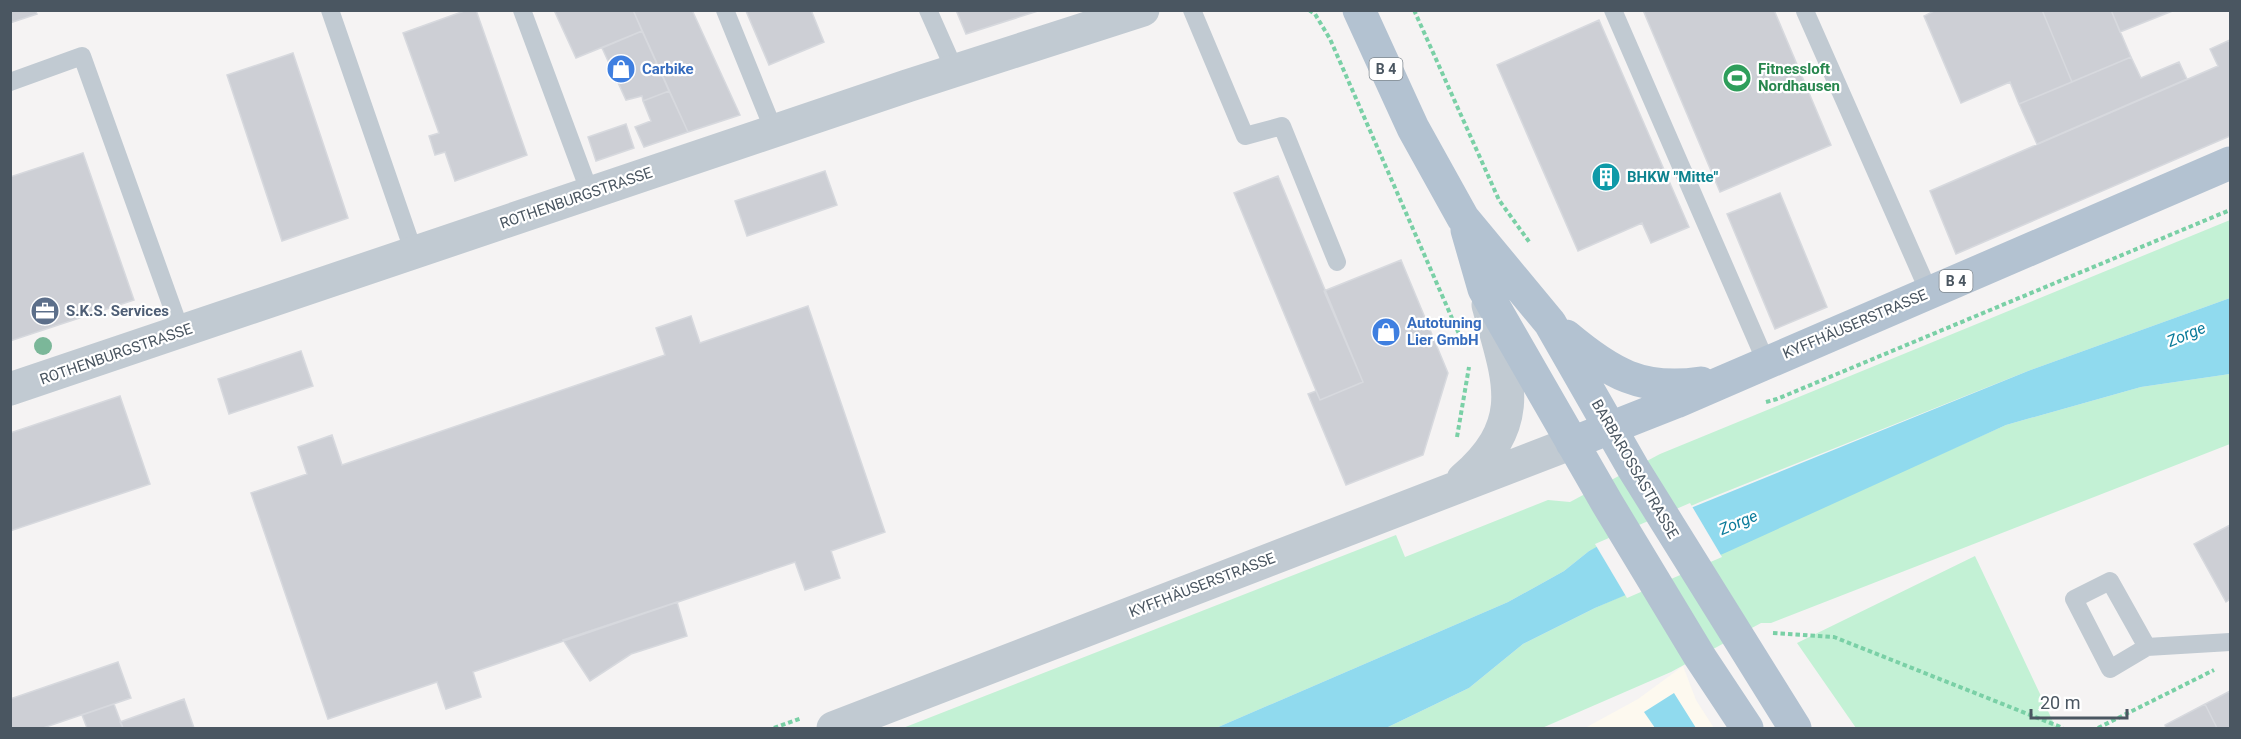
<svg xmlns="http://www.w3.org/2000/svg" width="2241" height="739" viewBox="0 0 2241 739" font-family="Roboto,sans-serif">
  <rect width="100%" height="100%" fill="#f5f3f3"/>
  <!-- commercial -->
  <path fill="#fdf9ef" d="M1683 666 1696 700 1714 728H1585L1638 699Z"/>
  <!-- green -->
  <path fill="#c3f1d5" d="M2230 220V298L2028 371 1700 502 1589 551 1564 571 1508 602 1216 728H903L1396 535 1405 557 1548 500 1570 502 1660 454Z
    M2230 374V444L1771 623H1761L1671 672 1542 728H1386L1469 688 1523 644 1595 608 2006 425 2141 387Z
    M1975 556 2056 728H1856L1797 643Z"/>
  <!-- water -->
  <path fill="#90daee" d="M2230 298V374L2141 387 2006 425 1725 553 1595 608 1523 644 1469 688 1386 728H1216L1508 602 1564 571 1589 551 1602 544 2028 371Z
    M1674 693 1696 728H1655L1644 712Z"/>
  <!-- pier -->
  <path fill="#f5f3f3" d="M1690 503 1722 557 1627 598 1595 544Z"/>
  <!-- building -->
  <path fill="#cdcfd5" stroke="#d7d9de" stroke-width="1.5" d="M10 10H35L37 14 10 23Z
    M467 10H476L527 155 455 181 445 152 435 155 429 136 439 133 403 33Z
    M554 10H633L642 31 576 58Z
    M633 10H692L740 115 688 132Z
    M811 10 824 42 769 65 746 11Z
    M956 10H1041L966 34Z
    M1643 10H1774L1831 145 1720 192Z
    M1936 10H2042L2072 82 2019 104 2010 82 1961 103 1924 16Z
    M2042 10H2111L2131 57 2072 82Z
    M2111 10H2175L2120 32Z
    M1599 20 1689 227 1651 243 1642 223 1578 251 1497 65Z
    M642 31 669 91 643 101 642 96 626 100 602 48Z
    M2230 40V136L1956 254 1930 191 2218 66 2210 49Z
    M293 53 348 218 282 241 227 75Z
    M2131 57 2141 78 2179 62 2187 79 2037 144 2019 104Z
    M669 91 688 132 644 147 635 127 651 121 643 101Z
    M626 124 634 148 596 161 588 137Z
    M83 153 134 300 10 341V177Z
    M825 171 837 205 747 236 735 201Z
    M1278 176 1363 382 1320 400 1234 193Z
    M1780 193 1827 307 1775 329 1727 214Z
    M1401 260 1448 373 1423 455 1346 485 1308 394 1316 391 1320 400 1363 382 1324 291Z
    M808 306 885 532 831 551 840 578 805 590 795 562 473 672 481 697 446 709 437 682 328 719 251 493 307 474 298 447 332 435 342 465 665 355 656 328 691 316 700 343Z
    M301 351 313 386 229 414 218 379Z
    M120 396 150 484 10 531V433Z
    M2230 525V599L2226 602 2194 544Z
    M677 602 687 636 631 654 590 681 563 640Z
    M118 662 131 698 43 728H10V699Z
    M2230 691V728H2217L2205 704Z
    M184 699 194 728H123L120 722Z
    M114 704 123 728H87L82 715Z
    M2205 704 2217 728H2166L2165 725Z"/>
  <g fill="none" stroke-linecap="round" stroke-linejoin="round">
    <!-- path -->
    <path stroke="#7ad0a6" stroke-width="4" stroke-dasharray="4.5 3" stroke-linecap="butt" d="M1309 10 1315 14 1330 39 1462 341
      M1414 10 1499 200 1530 243
      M1766 402 1777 399 2230 210
      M1457 437 1469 367
      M1773 633 1834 637 2063 728
      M774 728 802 718
      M2098 728 2214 670"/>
    <!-- service -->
    <path stroke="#c1cad2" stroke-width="18" d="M330 10 414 253
      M522 10 590 193
      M725 10 774 131
      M928 10 955 71
      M1192 10 1245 136 1282 126 1337 262
      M1613 10 1766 362
      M1805 11 1929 292
      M10 82 82 56 181 332
      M2147 647 2110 581 2074 599 2110 669 2147 647 2230 642"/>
    <!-- minor -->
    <path stroke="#c1cad2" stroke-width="33" d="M10 389 907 86 1143 10
      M1463 479C1529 422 1508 379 1488 305
      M833 728 1572 443"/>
    <!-- primary -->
    <path stroke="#b3c2d1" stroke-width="33" d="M1359 10 1413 128 1463 218 1550 323 1633 468 1795 728
      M1467 230 1484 289 1607 503 1700 657 1747 728
      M1566 336C1610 373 1642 392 1701 383
      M1572 443 1676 402 2230 163"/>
  </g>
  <!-- trees -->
  <circle fill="#7bb799" cx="43" cy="346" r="9"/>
  <!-- icons -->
  <defs>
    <g id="shop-disc" transform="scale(1.5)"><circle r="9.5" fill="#3f7fe0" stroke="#fff"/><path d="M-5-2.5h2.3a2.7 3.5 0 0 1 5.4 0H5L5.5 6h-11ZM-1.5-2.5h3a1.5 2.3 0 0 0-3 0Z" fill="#fff"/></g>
    <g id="stadium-disc" transform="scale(1.5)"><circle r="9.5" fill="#2e9e5b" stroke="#fff"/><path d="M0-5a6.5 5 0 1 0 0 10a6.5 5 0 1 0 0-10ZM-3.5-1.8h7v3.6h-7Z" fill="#fff"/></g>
    <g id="building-disc" transform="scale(1.5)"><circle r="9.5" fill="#0f9aa8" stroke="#fff"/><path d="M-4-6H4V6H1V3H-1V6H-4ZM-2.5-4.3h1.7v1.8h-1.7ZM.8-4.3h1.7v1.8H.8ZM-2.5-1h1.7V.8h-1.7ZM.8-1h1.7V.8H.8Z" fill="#fff"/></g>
    <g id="office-disc" transform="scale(1.5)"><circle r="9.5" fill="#5c6f8a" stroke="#fff"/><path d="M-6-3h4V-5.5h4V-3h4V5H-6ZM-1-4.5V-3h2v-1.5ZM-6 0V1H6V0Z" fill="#fff"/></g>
  </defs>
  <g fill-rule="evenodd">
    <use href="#shop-disc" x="621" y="69"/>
    <use href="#stadium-disc" x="1737" y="78"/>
    <use href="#building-disc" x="1606" y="177"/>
    <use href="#office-disc" x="45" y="311"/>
    <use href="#shop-disc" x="1386" y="332"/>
  </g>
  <g text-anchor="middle" stroke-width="4.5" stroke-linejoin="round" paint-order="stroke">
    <!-- shield labels -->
    <g fill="#fff" stroke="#808990" stroke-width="1.5">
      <rect x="1369.5" y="58" width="33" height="22" rx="4.5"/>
      <rect x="1939.5" y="270" width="33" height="22" rx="4.5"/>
    </g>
    <g font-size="14" font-weight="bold" fill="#4a5661">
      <text x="1386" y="74">B 4</text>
      <text x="1956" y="286">B 4</text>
    </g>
    <!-- shop labels -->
    <g font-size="15" font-weight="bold" fill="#366cbe" stroke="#fff" text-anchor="start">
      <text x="642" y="74">Carbike</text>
      <text x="1407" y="328">Autotuning<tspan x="1407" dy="17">Lier GmbH</tspan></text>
    </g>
    <!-- leisure labels -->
    <g font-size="15" font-weight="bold" fill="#27864d" stroke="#fff" text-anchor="start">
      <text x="1758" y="74">Fitnessloft<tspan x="1758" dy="17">Nordhausen</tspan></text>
    </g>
    <!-- culture labels -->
    <g font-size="15" font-weight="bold" fill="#0d838f" stroke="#fff" text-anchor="start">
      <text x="1627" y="182">BHKW "Mitte"</text>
    </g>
    <!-- street labels -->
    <g font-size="15" fill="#4a5661" stroke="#fff">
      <text transform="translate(576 198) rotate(-19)" y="5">ROTHENBURGSTRASSE</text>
      <text transform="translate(1855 324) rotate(-23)" y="5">KYFFHÄUSERSTRASSE</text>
      <text transform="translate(116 354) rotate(-19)" y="5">ROTHENBURGSTRASSE</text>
      <text transform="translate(1635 469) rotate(60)" y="5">BARBAROSSASTRASSE</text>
      <text transform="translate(1202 585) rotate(-21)" y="5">KYFFHÄUSERSTRASSE</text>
    </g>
    <!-- service labels -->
    <g font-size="15" font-weight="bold" fill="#4e5e75" stroke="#fff" text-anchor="start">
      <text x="66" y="316">S.K.S. Services</text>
    </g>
    <!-- water labels -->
    <g font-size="16" font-style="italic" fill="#0c7c9b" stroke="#fff">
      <text transform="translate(2186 334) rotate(-23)" y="6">Zorge</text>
      <text transform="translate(1738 522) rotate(-23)" y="6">Zorge</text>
    </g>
  </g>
  <!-- border -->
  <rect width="2241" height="739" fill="none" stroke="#4a5661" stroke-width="24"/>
  <!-- scale -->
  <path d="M2031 709v9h96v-9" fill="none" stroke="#4a5661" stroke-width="3"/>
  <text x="2040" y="709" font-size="18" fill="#4a5661" stroke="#ffffff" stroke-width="4.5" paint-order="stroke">20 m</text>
</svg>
